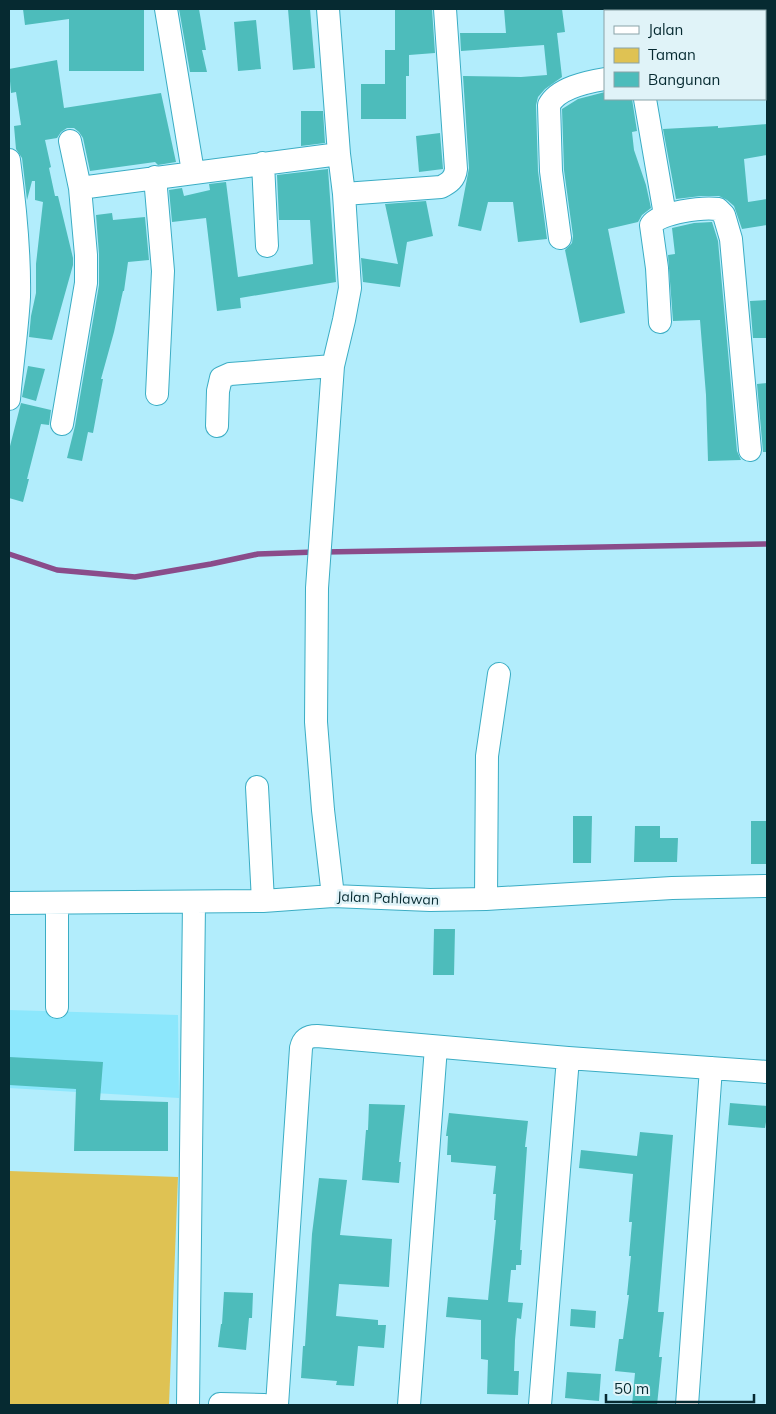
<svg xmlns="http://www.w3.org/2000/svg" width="776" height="1414" viewBox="0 0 776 1414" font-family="Mulish,sans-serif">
  <rect width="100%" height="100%" fill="#b2edfc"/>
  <!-- built -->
  <path fill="#8ce7fc" d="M9 1010 178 1015 179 1098 9 1088Z"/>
  <!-- green -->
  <path fill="#dfc253" d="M9 1171 178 1177 169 1405H9Z"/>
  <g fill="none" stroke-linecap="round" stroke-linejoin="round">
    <!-- stream -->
    <path stroke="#8a4c8a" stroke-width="5.5" d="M324 552 767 544
      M9 554 57 570 135 577 211 564 258 554 315 552"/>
  </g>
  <!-- building -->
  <path fill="#4dbcbb" d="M23 9H144V71H69V19L25 25Z
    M179 9H199L206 50H202L207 72H190Z
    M288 9H310L315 68 293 70Z
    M395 9H432L435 53 409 55V76H406V119H361V84H385V50H395Z
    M504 9H562L565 32 557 33 562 77 545 89 538 97 536 105 538 171 547 239 518 242 513 202H488L481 231 458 226 469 168 463 76 521 77 547 75 544 45 461 51 460 33H506Z
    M256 20 261 69 238 71 234 22Z
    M57 60 64 108 161 93 176 162 158 165 155 162 90 171 83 138 79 132 74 128H67L61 132 57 138 45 140 51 167 49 168 55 196H58L73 258V265L52 340 29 337 31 316 36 293V264L43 202 35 200V181H32L27 200 22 158 16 149 14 126 21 125 16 92 11 93 9 69Z
    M605 92V99H632L637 131 632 132 634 150 646 185 651 208 642 215 638 222 608 229 625 313 580 323 565 250 572 243 573 236 564 170 562 109 578 99Z
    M301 111H323L325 143 301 146Z
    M767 124V155L744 159 748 202 767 199V225L742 229 734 206 727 200 719 196H701L676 199 663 129 718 126V128Z
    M440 133 443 169 419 172 416 136Z
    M328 169 336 282 240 298 241 308 217 311 206 218 172 222 169 190 182 188 184 196 210 190 209 184 226 182 238 277 313 264 310 220H279L277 175Z
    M426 201 433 236 407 242 400 287 363 282 361 258 398 264 385 204Z
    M112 213 113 220 145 217 149 260 128 262 124 291H123L114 332 101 379H103L93 433 88 432 82 461 67 458 75 426 99 285V254L96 215Z
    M712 222 718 241 737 451 741 460 708 461 706 395 700 320 673 321 668 255 675 254 672 228 694 223Z
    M767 300V338H753L750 301Z
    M28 366 45 369 36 401 22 397Z
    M767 383V452H763L757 384Z
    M21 403 51 410 49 425 41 424 27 479H29L23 502 9 498V450Z
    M573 816H592L591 863H573Z
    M751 821H767V864H751Z
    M635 826H660V838H678L677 862H634Z
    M434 929H455L454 975H433Z
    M9 1057 103 1062 100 1100 168 1102V1151H74L76 1089 9 1085Z
    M730 1103 767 1106V1122H766L765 1128 728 1125Z
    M369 1104 405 1105 399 1162H401L399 1183 362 1180 366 1130H368Z
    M449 1113 528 1121 525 1147H527L520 1250H522L521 1265H516V1270H511L508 1302 523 1303 521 1319 517 1318 515 1340 514 1371H519L518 1395 487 1394 488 1360 481 1359V1320L446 1317 448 1297 488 1300 496 1220H494L496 1194H493L496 1166 451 1162V1155H447L448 1136H446Z
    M640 1132 673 1135 658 1312H664L659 1357H662L657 1405H632L635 1373 615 1371 619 1339H623L629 1295H627L631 1256H629L632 1222H629L633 1174 579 1168 581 1150 637 1156Z
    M319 1178 347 1180 340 1235 392 1239 389 1287 339 1284 336 1316 378 1320V1325H386L384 1348 358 1346 354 1386 336 1385 337 1381 301 1378 303 1346H305L312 1234Z
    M224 1292 253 1293 252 1318H249L246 1350 218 1347 221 1324H222Z
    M571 1309 596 1311 595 1328 570 1326Z
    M567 1372 601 1374 599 1401 565 1398Z"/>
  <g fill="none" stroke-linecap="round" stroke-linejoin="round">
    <!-- minor casing -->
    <g stroke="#3badc4" stroke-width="24">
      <path id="minor" d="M166 9 193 172
        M328 9 339 154 344 194 350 288 344 320 333 366 317 588 316 722 323 810 333 896
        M633 9V11
        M645 99 665 215
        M9 160C15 205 20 251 19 297 17 331 12 365 9 399
        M263 163 267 246
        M155 177 163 271 157 394
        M80 188 339 154
        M344 194 441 187C449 183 455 179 456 169L445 9
        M560 238 551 171 549 105C558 88 587 82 605 79
        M660 322 657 268 651 225C660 212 703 207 718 209L724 215 731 239 750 450
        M62 424 86 283V255L80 188 70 141
        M217 426 218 391 221 378 230 374 333 366
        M257 787 263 901
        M486 899 487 756 499 674
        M9 903 263 901 333 896 430 900 486 899 672 888 767 886
        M57 1007V904
        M220 1404 264 1405
        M188 1405 194 903
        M277 1405 301 1048C303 1039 308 1036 317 1036L568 1058 767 1072
        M409 1405 436 1047
        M540 1405 568 1058
        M687 1405 711 1068"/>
    </g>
    <!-- minor -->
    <use href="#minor" stroke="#fff" stroke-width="22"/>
  </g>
  <g text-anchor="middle" stroke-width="5" stroke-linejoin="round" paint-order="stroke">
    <!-- street labels -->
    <g font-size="14" fill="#062a31" stroke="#e0f3f8">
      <text transform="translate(388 898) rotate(2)" y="5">Jalan Pahlawan</text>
    </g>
  </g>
  <!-- border -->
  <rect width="776" height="1414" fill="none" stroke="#062a31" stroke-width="20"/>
  <!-- legend -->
  <rect x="604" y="10" width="162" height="90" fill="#e0f3f8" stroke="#89a3a8"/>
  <rect x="614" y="26" width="25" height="8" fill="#ffffff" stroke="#89a3a8"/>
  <text x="648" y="35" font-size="15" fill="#062a31">Jalan</text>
  <rect x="614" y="48" width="25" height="15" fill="#dfc253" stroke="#89a3a8"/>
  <text x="648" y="60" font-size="15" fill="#062a31">Taman</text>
  <rect x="614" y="72" width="25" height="15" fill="#4dbcbb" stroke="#89a3a8"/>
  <text x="648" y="85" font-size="15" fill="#062a31">Bangunan</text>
  <!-- scale -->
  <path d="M606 1394v8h148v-8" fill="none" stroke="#062a31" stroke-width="2.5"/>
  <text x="614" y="1394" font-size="15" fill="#062a31" stroke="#e0f3f8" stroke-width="4" paint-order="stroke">50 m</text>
</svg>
